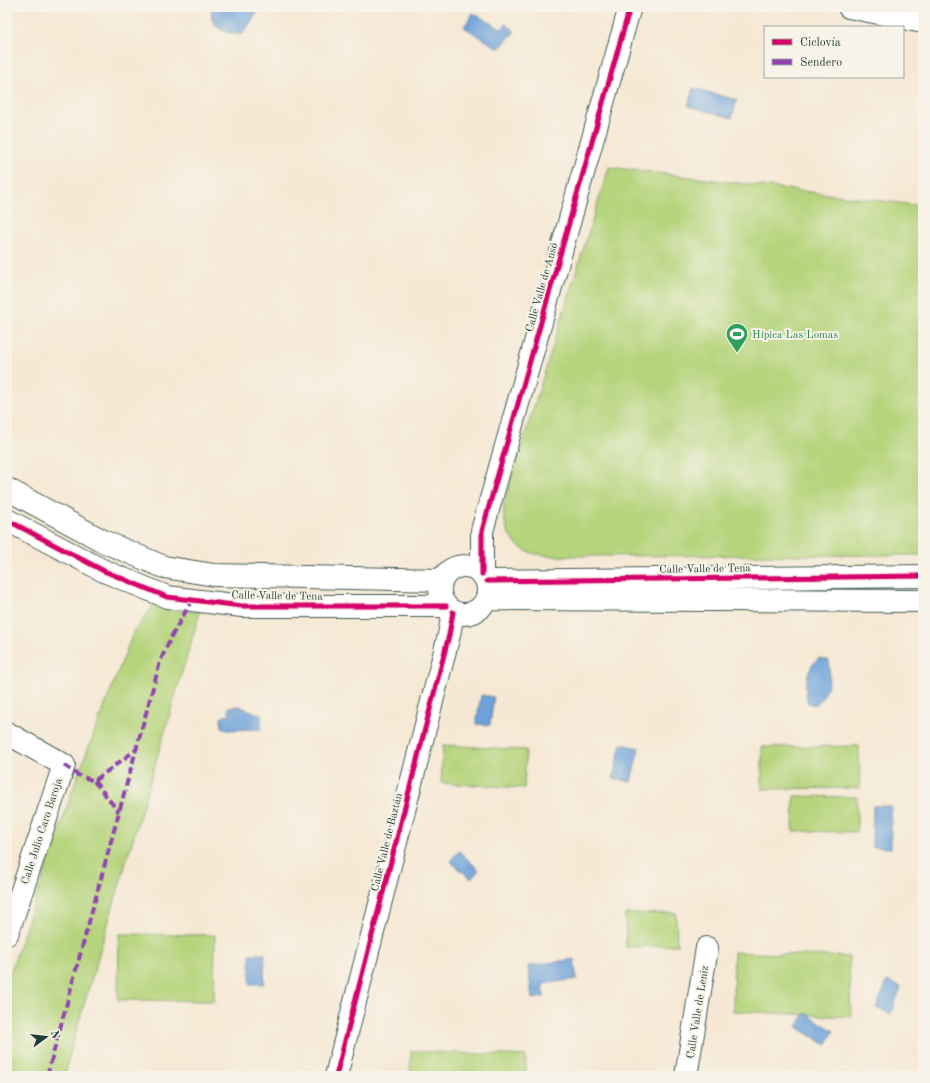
<svg xmlns="http://www.w3.org/2000/svg" width="930" height="1083" viewBox="0 0 930 1083" font-family="'Old Standard TT',serif">
  <rect width="100%" height="100%" fill="#f7f3e8"/>
  <filter id="ink" filterUnits="userSpaceOnUse"><feTurbulence type="fractalNoise" baseFrequency=".025" numOctaves="2"/><feDisplacementMap in="SourceGraphic" scale="8" xChannelSelector="R" yChannelSelector="G"/><feConvolveMatrix kernelMatrix="1 2 1 2 8 2 1 2 1" color-interpolation-filters="sRGB"/></filter>
  <filter id="wash" filterUnits="userSpaceOnUse"><feTurbulence type="fractalNoise" baseFrequency=".012" numOctaves="4" result="noise"/><feDisplacementMap in="SourceGraphic" scale="16" xChannelSelector="R" yChannelSelector="G"/><feGaussianBlur stdDeviation="0.9" result="paint"/><feColorMatrix in="noise" values="0 0 0 0 0 0 0 0 0 0 0 0 0 0 0 0 0 1.4 0 .05"/><feComposite in="paint" operator="in"/></filter>
  <g filter="url(#wash)">
    <rect width="100%" height="100%" fill="#f6e8d4"/>
    <!-- green -->
    <path fill="#b5d47b" stroke="#6a8858" d="M609 167 923 206V555L554 556C547 555 539 555 532 553 509 546 502 524 504 502Z
      M155 603 169 610 200 612 71 1049 65 1076H7V982L78 775 133 633Z
      M443 745 526 750 524 788 441 783Z
      M859 746 860 788 762 789V747Z
      M794 796 857 797V832L793 831Z
      M676 913 677 945 626 947 625 914Z
      M119 934 215 935 214 1001 118 1000Z
      M734 952 849 957 851 1017 733 1011Z
      M411 1051 526 1056V1076H410Z"/>
    <!-- water -->
    <path fill="#6da1d9" stroke="#466f86" d="M213 7H261L243 34C226 35 206 27 213 7Z
      M473 13 501 29 506 24 515 31 499 49 464 27Z
      M693 88 737 100 732 118 688 106Z
      M819 658 829 661C831 676 829 695 815 705L808 703C803 687 806 669 819 658Z
      M481 695 494 697 490 725 476 724Z
      M239 706 261 715V729L227 730 222 727 221 718 224 716 229 715V707Z
      M621 744 639 748 631 782 613 778Z
      M873 806H891V848L872 847Z
      M459 851 479 870 471 879 450 861Z
      M250 954H265L264 984H250Z
      M574 959 577 979 543 984 544 997 532 999 528 966Z
      M887 981 901 987 891 1014 876 1008Z
      M805 1013 834 1031 826 1045 797 1027Z"/>
  </g>
  <g filter="url(#ink)">
    <g fill="none" stroke-linecap="round" stroke-linejoin="round">
      <!-- street casing -->
      <g stroke="#3f574c" stroke-width="24">
        <path id="street" d="M849 7 923 22
          M7 489 105 542 164 567 214 575 442 580
          M7 520 104 571 167 597 242 606H446
          M440 590a24 24 0 1 1 48 0a24 24 0 1 1-48 0Z
          M482 574V531L630 7
          M487 581 923 576
          M487 599 923 601
          M7 733 64 765 14 914
          M7 910 14 914 7 934
          M336 1076 449 635 453 612
          M686 1076 707 948"/>
      </g>
      <!-- street -->
      <use href="#street" stroke="#fff" stroke-width="22"/>
      <!-- quiet -->
      <path stroke="#8e44ad" stroke-width="4" stroke-dasharray="8 4" stroke-linecap="butt" d="M64 765 78 775 94 781 137 749
        M94 781 119 812
        M47 1076 160 662 170 639 192 600"/>
      <!-- cycleway casing -->
      <g stroke="#f7f3e8" stroke-width="8">
        <path id="cycleway" d="M7 520 104 571 167 597 242 606H446
          M482 574V531L630 7
          M487 581 923 576
          M336 1076 449 635 453 612"/>
      </g>
      <!-- cycleway -->
      <use href="#cycleway" stroke="#d6006c" stroke-width="5"/>
    </g>
  </g>
  <!-- icons -->
  <defs>
    <g id="stadium-pin" transform="scale(1.15)"><path d="M0 17L-7.5 6A9.5 9.5 0 1 1 7.5 6Z" fill="#2e9e5b" stroke="#f7f3e8"/><path d="M0-5a6.5 5 0 1 0 0 10a6.5 5 0 1 0 0-10ZM-3.5-1.8h7v3.6h-7Z" fill="#fff"/></g>
  </defs>
  <g fill-rule="evenodd">
    <use href="#stadium-pin" x="737" y="334"/>
  </g>
  <g text-anchor="middle" stroke-width="4" stroke-linejoin="round" paint-order="stroke">
    <!-- street labels -->
    <g font-size="11" fill="#1f3d34" stroke="#f7f3e8">
      <text transform="translate(541 287) rotate(-74)" y="4">Calle Valle de Ansó</text>
      <text transform="translate(705 568) rotate(-1)" y="4">Calle Valle de Tena</text>
      <text transform="translate(277 595) rotate(1)" y="4">Calle Valle de Tena</text>
      <text transform="translate(41 831) rotate(-72)" y="4">Calle Julio Caro Baroja</text>
      <text transform="translate(386 842) rotate(-76)" y="4">Calle Valle de Baztán</text>
      <text transform="translate(697 1012) rotate(-81)" y="4">Calle Valle de Leniz</text>
    </g>
    <!-- leisure labels -->
    <g font-size="11" fill="#27864d" stroke="#f7f3e8" text-anchor="start">
      <text x="752" y="338">Hípica Las Lomas</text>
    </g>
  </g>
  <!-- margin -->
  <rect width="930" height="1083" fill="none" stroke="#f7f3e8" stroke-width="24"/>
  <!-- legend -->
  <rect x="764" y="26" width="140" height="52" fill="#f7f3e8" stroke="#a1aaa0"/>
  <rect x="772" y="39" width="20" height="6" fill="#d6006c" stroke="#a1aaa0"/>
  <text x="800" y="46" font-size="12" fill="#1f3d34">Ciclovía</text>
  <rect x="772" y="59" width="20" height="6" fill="#8e44ad" stroke="#a1aaa0"/>
  <text x="800" y="66" font-size="12" fill="#1f3d34">Sendero</text>
  <!-- north arrow -->
  <g transform="translate(46 1037) rotate(75)" stroke="#f7f3e8" stroke-width="3" paint-order="stroke">
  <path d="M0-3L7 15L0 10L-7 15Z" fill="#1f3d34"/>
  <text y="-6" font-size="11" font-weight="bold" text-anchor="middle" fill="#1f3d34">N</text>
  </g>
</svg>
